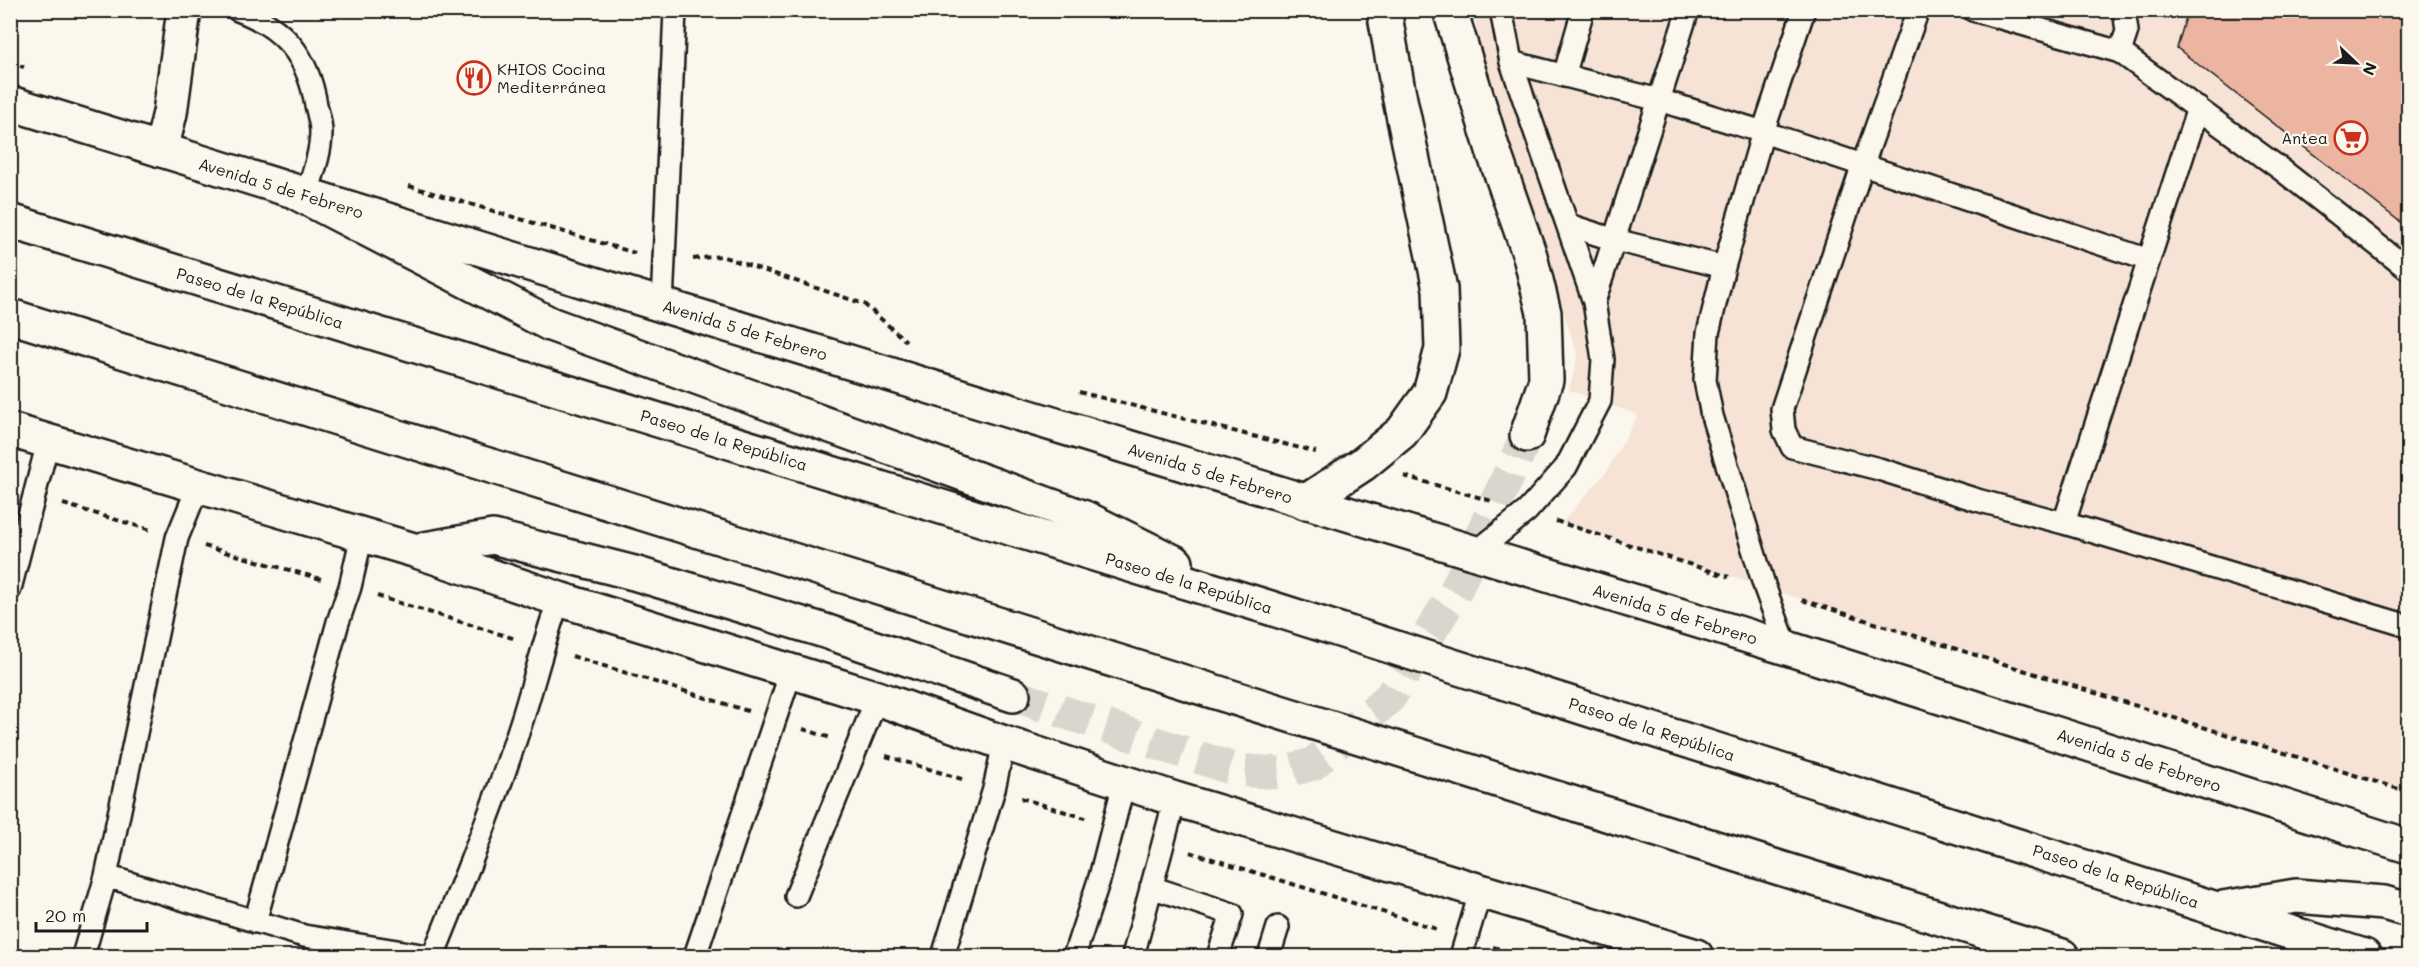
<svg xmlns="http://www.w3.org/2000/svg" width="2419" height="967" viewBox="0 0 2419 967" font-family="Mali,sans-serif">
  <rect width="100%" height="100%" fill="#fbf7ec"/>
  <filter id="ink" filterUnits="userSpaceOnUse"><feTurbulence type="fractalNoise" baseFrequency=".0167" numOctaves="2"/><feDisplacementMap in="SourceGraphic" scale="12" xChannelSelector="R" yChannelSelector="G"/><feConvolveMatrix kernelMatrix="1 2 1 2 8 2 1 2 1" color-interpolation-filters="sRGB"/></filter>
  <g filter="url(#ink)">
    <!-- built -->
    <path fill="#f6e3d6" d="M1474 11H2408V792L1562 523 1607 471 1638 415 1569 390 1578 356 1483 72Z"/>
    <!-- building -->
    <path fill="#ecb5a1" stroke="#1c1c1c" stroke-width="1.5" d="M2188 10H2408V228L2177 48Z"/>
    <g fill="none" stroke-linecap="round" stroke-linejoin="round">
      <!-- secondary-tunnel -->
      <path stroke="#dad6cd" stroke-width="33" stroke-dasharray="33 16" stroke-linecap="butt" d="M1013 695 1236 770 1280 773 1313 764 1390 697 1455 592 1527 435"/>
      <!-- lane casing -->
      <g stroke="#1c1c1c" stroke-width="26">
        <path id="lane" d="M238 10C284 27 308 56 316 105 318 114 321 123 321 132 321 154 312 176 306 196
          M1918 10 1863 164 1782 409 1784 430 1792 447 1879 469 1977 500 2064 523 2408 626
          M1973 10 2120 52 2282 170 2408 269
          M2120 52 2127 31 2124 10
          M1511 62 1659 100 1763 132 2149 260
          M1564 76 1583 10
          M1568 225 1615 240 1724 267
          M1594 302 1688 10
          M662 305 675 10
          M2064 523 2198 108
          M1475 553 1527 511 1566 467 1600 401 1603 359 1594 302 1511 62 1501 10
          M10 589 48 442
          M1787 648 1765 588 1712 416 1705 380 1708 333 1724 267 1763 132 1804 10
          M106 876 304 936 428 956
          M1151 887 1232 914 1218 956
          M796 896 877 698
          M255 922 338 622 350 587 362 535
          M83 956 106 876 177 538 199 484
          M433 956C465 877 497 798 523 717 535 678 545 638 559 599
          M695 956 791 672
          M943 956 994 789 1004 743
          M1074 956 1100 877 1124 783
          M1133 956 1175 799
          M1269 956 1278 927
          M1461 956 1481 890"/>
      </g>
      <!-- street casing -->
      <g stroke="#1c1c1c" stroke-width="38">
        <path id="street" d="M1450 10 1493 150 1530 256 1544 313 1546 380 1527 435
          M161 150 170 113 184 10
          M1305 502 1363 464 1402 432 1430 393 1442 349 1440 289 1398 90 1384 10"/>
      </g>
      <!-- secondary casing -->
      <g stroke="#1c1c1c" stroke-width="38">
        <path id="secondary" d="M10 103 662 305 1787 648 2408 846
          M10 430 417 551 559 599 877 698 1004 743 1175 799 1696 956
          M419 550 493 537 634 573 825 631 1013 695"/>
      </g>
      <!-- highway casing -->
      <g stroke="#1c1c1c" stroke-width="38">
        <path id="highway" d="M299 194 550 324 1085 518 1176 563
          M10 221 1264 606 2364 956
          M10 316 2062 956
          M2223 908 2296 896 2384 903 2408 910"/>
      </g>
      <!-- path -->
      <path stroke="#1c1c1c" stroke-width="4" stroke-dasharray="6 4.5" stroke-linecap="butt" d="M10 63 24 67
        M409 186 635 253
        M693 259 721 256 864 304 906 341
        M1079 392 1316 452
        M1404 476 1492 501
        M63 504 151 530
        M1556 521 1729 577
        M204 546 321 579
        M377 596 516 639
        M1802 600 2408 792
        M572 656 748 711
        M803 729 831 738
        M886 756 965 780
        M1021 798 1085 818
        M1190 852 1440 930
        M1493 947 1523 956"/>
      <!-- lane -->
      <use href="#lane" stroke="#fbf7ec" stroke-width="21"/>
      <!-- street -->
      <use href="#street" stroke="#fbf7ec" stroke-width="33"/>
      <!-- secondary -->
      <use href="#secondary" stroke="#fbf7ec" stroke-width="33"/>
      <!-- highway -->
      <use href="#highway" stroke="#fbf7ec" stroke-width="33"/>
    </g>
  </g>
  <!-- icons -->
  <defs>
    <g id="restaurant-ring" transform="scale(1.725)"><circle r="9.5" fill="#fbf7ec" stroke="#c8321e" stroke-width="1.5"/><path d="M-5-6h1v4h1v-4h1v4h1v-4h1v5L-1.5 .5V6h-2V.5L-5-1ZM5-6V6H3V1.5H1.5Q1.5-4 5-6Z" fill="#c8321e"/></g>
    <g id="supermarket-ring" transform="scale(1.725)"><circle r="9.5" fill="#fbf7ec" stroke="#c8321e" stroke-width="1.5"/><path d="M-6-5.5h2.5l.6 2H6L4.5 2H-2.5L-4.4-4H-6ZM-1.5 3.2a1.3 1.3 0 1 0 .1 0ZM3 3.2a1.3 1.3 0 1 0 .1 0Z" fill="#c8321e"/></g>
  </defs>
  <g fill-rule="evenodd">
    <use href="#restaurant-ring" x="474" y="78"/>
    <use href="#supermarket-ring" x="2351" y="138"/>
  </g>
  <g text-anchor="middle" stroke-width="4.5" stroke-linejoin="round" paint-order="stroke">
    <!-- poi labels -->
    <g font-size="16" fill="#1c1c1c" stroke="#fbf7ec" text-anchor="start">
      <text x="497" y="75">KHIOS Cocina<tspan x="497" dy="18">Mediterránea</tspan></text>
      <text x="2328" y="144" text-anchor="end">Antea</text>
    </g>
    <!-- street labels -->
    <g font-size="16" fill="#1c1c1c" stroke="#fbf7ec">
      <text transform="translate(281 188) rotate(17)" y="6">Avenida 5 de Febrero</text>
      <text transform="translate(260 298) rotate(17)" y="6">Paseo de la República</text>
      <text transform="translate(745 330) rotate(17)" y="6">Avenida 5 de Febrero</text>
      <text transform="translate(724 440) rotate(17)" y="6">Paseo de la República</text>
      <text transform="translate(1210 473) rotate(17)" y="6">Avenida 5 de Febrero</text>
      <text transform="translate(1189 583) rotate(17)" y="6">Paseo de la República</text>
      <text transform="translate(1675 614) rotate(17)" y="6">Avenida 5 de Febrero</text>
      <text transform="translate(1652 729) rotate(18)" y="6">Paseo de la República</text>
      <text transform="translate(2139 760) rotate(18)" y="6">Avenida 5 de Febrero</text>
      <text transform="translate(2116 876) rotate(18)" y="6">Paseo de la República</text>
    </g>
  </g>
  <!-- margin -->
  <rect width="2419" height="967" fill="none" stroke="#fbf7ec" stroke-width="36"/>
  <rect x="18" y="18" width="2383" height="931" fill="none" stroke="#1c1c1c" stroke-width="2" filter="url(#ink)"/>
  <!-- north arrow -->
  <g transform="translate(2356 63) rotate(113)" stroke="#fbf7ec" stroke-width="4.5" paint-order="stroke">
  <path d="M0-4.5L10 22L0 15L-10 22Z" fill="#1c1c1c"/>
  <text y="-9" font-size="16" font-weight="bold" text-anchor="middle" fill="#1c1c1c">N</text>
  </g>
  <!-- scale -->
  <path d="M36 922v9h111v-9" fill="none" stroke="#1c1c1c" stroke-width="3"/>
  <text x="45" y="922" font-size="18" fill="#1c1c1c" stroke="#fbf7ec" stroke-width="4.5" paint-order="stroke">20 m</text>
</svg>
